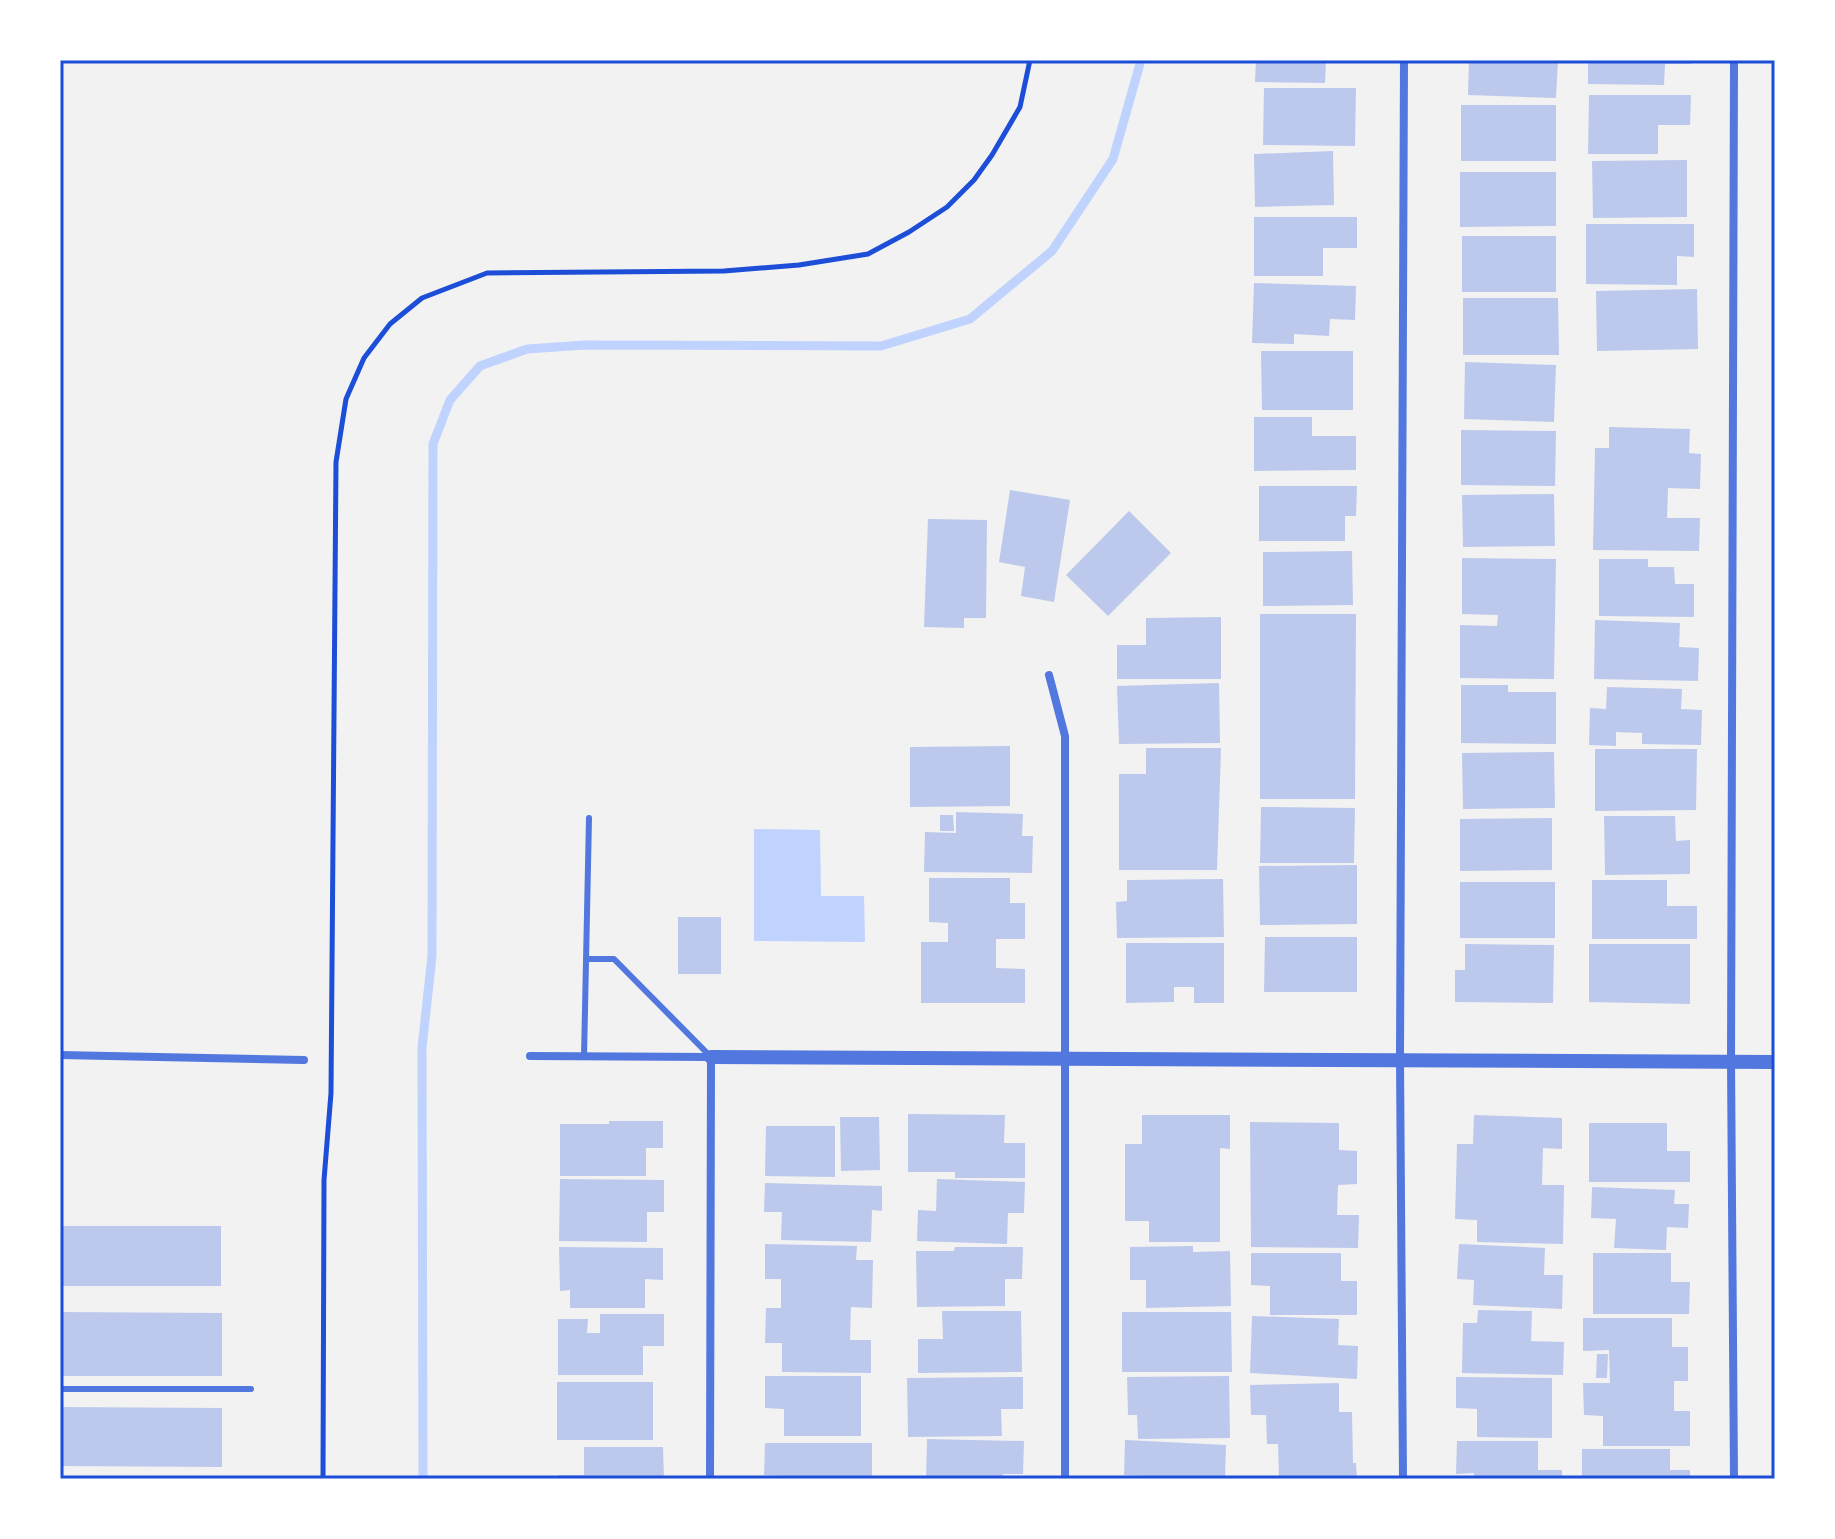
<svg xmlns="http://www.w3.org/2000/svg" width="1835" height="1539" viewBox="0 0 1835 1539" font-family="'Roboto Condensed',sans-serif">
  <rect width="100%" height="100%" fill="#f2f2f2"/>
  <!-- water -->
  <path fill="#bfd3fe" d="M754 829 820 830 821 896H864L865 942 754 941Z"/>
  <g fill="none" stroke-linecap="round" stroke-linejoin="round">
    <!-- stream -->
    <path stroke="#bfd3fe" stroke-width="9" d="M423 1479 422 1048 432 956 433 444 450 400 480 366 527 349 585 345 881 346 970 319 1052 251 1113 159 1141 60"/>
  </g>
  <!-- building -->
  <path fill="#bdc9ec" d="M1256 60H1326L1325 83 1255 82Z
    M1469 60H1558L1556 98 1468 95Z
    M1588 60H1692V64H1665L1664 85 1588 84Z
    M1264 88H1356L1355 146 1263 145Z
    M1589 95H1691L1690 125H1658V154H1588Z
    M1461 105H1556V161H1461Z
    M1333 151 1334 205 1255 207 1254 154Z
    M1687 160V217L1593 218 1592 161Z
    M1460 172H1556V226L1460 227Z
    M1254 217H1357V248H1323V276H1254Z
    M1586 224H1694V257L1677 256V285L1586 284Z
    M1462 236H1556V292H1462Z
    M1254 283 1356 286 1355 320 1330 319 1329 336 1294 334V344L1252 343Z
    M1697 289 1698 349 1597 351 1596 291Z
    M1463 298H1558L1559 355H1463Z
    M1261 351H1353V410H1262Z
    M1465 362 1556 365 1554 422 1464 419Z
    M1254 417H1312V436H1356V470L1254 471Z
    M1609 427 1690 429 1689 453 1701 454 1700 489 1668 488 1667 518H1700L1699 551 1593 550 1595 448H1609Z
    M1461 430 1556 431 1555 486 1461 485Z
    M1259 486H1357L1356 516H1345V541H1259Z
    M1010 490 1070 500 1054 602 1021 596 1025 567 999 562Z
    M1554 494 1555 546 1463 547 1462 495Z
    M1129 511 1171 553 1108 616 1066 575Z
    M928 519 987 520 986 618H964V628L924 627Z
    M1352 551 1353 605 1263 606V552Z
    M1462 558 1556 559 1554 679 1460 678V625L1497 626 1498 615 1462 614Z
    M1599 559H1648V567H1674L1675 584H1694V617L1599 616Z
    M1260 614H1356L1355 799H1260Z
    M1221 617V679H1117V645H1146V618Z
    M1595 620 1680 623 1679 647 1699 648 1698 681 1594 679Z
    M1219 683 1220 743 1119 744 1117 686Z
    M1461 685H1508V692H1556V744L1461 743Z
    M1607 687 1682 689 1681 709 1702 710 1701 745 1642 744V733L1616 732V746L1589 745 1590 708 1606 709Z
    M1010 746V806L910 807V747Z
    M1146 748H1221L1217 870H1119V774H1146Z
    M1595 749H1697L1696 810 1595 811Z
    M1554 752 1555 808 1463 809 1462 753Z
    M1261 807 1355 808 1354 863H1260Z
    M956 812 1023 814 1022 836H1033L1032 873 924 872 925 832 956 833Z
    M940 815H953L954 831H940Z
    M1604 816H1675L1676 841 1690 840V874L1605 875Z
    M1552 818V870L1460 871V819Z
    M1357 865V924L1260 925 1259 866Z
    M929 878H1010V903H1025V939H996V968L1025 969V1003H921V942H948V923L929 922Z
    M1223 879 1224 937 1117 938 1116 902 1127 901V880Z
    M1592 880H1667V906H1697V939H1592Z
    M1460 882H1555V938H1460Z
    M678 917H721V974H678Z
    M1265 937H1357V992H1264Z
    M1126 943H1224V1003H1194V987H1174V1002L1126 1003Z
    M1465 944 1554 945 1553 1003 1455 1002V970H1465Z
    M1589 944H1690V1004L1589 1002Z
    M908 1114 1005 1115 1004 1143H1025V1178H955V1172H908Z
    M1142 1115H1230V1149L1220 1148V1242H1149V1221H1125V1144H1142Z
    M1474 1115 1562 1118V1149L1543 1148 1542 1185H1564L1563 1244 1477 1242V1220L1455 1219 1457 1144H1473Z
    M840 1117H879L880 1170 841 1171Z
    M609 1121H663V1148H646V1176H560V1124H609Z
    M1250 1122 1339 1123V1150L1357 1151V1184L1338 1185 1337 1215H1359L1358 1248 1251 1247Z
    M1589 1123H1667V1151H1690V1182H1589Z
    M766 1126H835V1177L765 1176Z
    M560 1179 664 1180V1212H647V1242L559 1241Z
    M937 1179 1025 1182 1024 1213H1008L1007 1244 917 1241 918 1210 936 1211Z
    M765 1183 882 1186V1211L872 1210 871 1242 781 1240 782 1212H764Z
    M1592 1187 1675 1190 1674 1204H1689L1688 1228 1667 1227 1666 1250 1614 1248 1616 1219 1591 1218Z
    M60 1226H221V1286H60Z
    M765 1244 857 1246 856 1260H873L872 1308 851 1307 850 1340H871V1373L782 1372V1343H765L766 1308H781V1279H765Z
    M1459 1244 1545 1248 1544 1275H1563L1562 1309 1473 1305 1474 1280 1457 1279Z
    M1193 1246V1252L1230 1251 1231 1306 1146 1308V1280H1130V1247Z
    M559 1247 663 1248V1280L645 1279V1308H570V1290L560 1291Z
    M955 1247H1023L1022 1279H1005V1306L917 1307 916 1251H954Z
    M1251 1253H1341V1281H1357V1315H1270V1286L1251 1285Z
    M1593 1253H1671V1282H1690L1689 1314H1593Z
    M1478 1310 1532 1311 1531 1341 1564 1342 1563 1375 1462 1373 1463 1323H1477Z
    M942 1311H1021L1022 1372 918 1373V1339H943Z
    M60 1312 222 1313V1376H60Z
    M1122 1312H1231L1232 1372H1122Z
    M600 1314H664V1346H643V1375H558V1319H588L587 1333H600Z
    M1252 1316 1339 1319 1338 1345 1358 1346 1357 1379 1250 1373Z
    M1583 1318H1672V1347H1688V1381H1674V1411H1690V1446H1603V1416L1584 1415 1583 1383H1610L1609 1350 1583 1351Z
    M1597 1354H1608L1607 1378H1596Z
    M765 1376H861V1436H784V1409L765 1408Z
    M1229 1376 1230 1438 1138 1439 1137 1415H1128L1127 1377Z
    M1023 1377V1409H1001L1002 1436 908 1437 907 1378Z
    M1456 1377 1552 1378V1438L1477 1437V1409L1456 1408Z
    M557 1382H653V1440H557Z
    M1339 1383V1412H1352L1353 1463H1356L1357 1479H1279L1278 1444H1267L1266 1415H1251L1250 1385Z
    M60 1407 222 1408V1467L60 1466Z
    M927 1439 1024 1441 1023 1474H1003V1479H926Z
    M1125 1440 1226 1445 1225 1479H1145V1476L1124 1475Z
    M1457 1441H1538V1470H1562V1479H1474V1473L1456 1474Z
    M765 1443H872V1479H784V1476L764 1475Z
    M584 1447H663L664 1479H558V1475H584Z
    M1582 1449H1670V1470H1690V1479H1582Z"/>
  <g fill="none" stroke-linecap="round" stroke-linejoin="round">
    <!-- path -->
    <path stroke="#1d4ed8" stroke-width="5" d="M323 1479 324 1180 331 1093 336 462 346 399 364 358 390 324 422 298 487 273 724 271 799 265 868 254 909 232 947 207 974 180 992 155 1020 107 1030 60"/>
    <!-- service -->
    <path stroke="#5277de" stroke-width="6" d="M586 959H614L711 1057
      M584 1057 589 818
      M60 1389H251"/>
    <!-- minor -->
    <path stroke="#5277de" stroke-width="8" d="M1049 675 1065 736V1479
      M60 1055 304 1060
      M530 1056 711 1057 710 1479
      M1403 1479 1400 1060 1404 60
      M1734 1479 1731 1061 1734 60"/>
    <!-- tertiary -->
    <path stroke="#5277de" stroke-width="14" d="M711 1057 1775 1062"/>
  </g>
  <!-- border -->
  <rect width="1835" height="1539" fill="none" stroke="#ffffff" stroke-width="124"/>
  <rect x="62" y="62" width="1711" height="1415" fill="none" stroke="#1d4ed8" stroke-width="3"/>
</svg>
